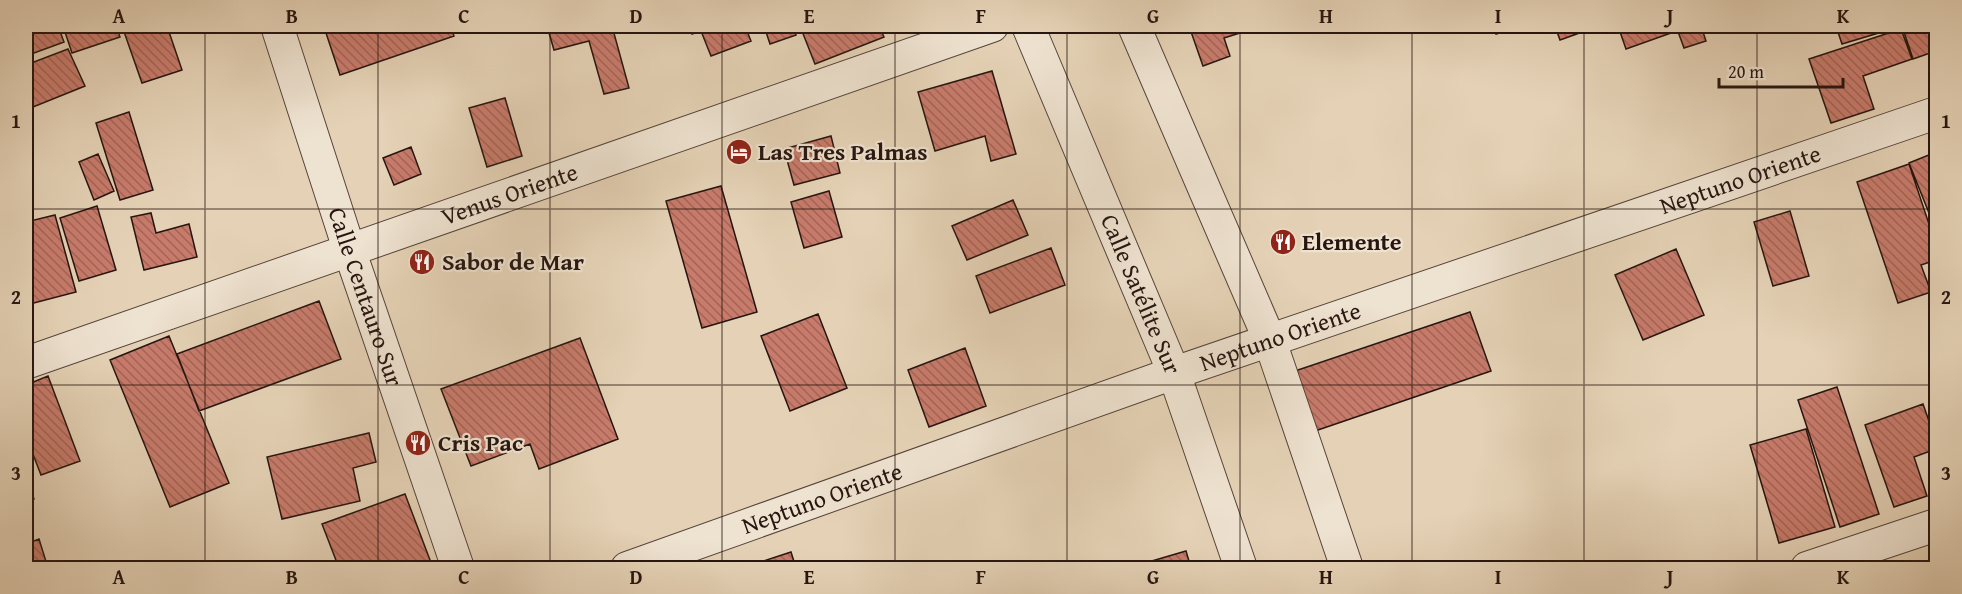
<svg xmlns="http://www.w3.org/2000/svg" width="1962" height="594" viewBox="0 0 1962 594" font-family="'Gentium Book Plus',serif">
  <defs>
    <pattern id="building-back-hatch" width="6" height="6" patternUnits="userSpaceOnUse" patternTransform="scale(1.5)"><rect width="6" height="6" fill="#c87b6b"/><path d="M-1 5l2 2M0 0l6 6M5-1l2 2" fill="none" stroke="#a26457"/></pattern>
  </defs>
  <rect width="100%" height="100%" fill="#e5d2b6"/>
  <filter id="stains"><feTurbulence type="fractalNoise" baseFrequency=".00333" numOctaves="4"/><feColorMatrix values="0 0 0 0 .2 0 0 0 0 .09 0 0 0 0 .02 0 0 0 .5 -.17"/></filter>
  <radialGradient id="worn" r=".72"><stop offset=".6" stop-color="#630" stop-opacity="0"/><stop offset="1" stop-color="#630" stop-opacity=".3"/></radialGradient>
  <!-- building -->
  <path fill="url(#building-back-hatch)" stroke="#261510" stroke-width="1.5" d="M26 26H58L64 42 26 56Z
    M63 26H116L120 37 72 53Z
    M122 26H167L182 70 142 83Z
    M183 26H209L186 33Z
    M348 26H450L454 36 340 75 326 33Z
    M547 26H612L629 88 604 94 589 41 554 50Z
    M689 26H745L751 41 711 56 701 31 692 34Z
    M764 26H793L796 35 770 44Z
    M800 26H879L884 37 815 64Z
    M1189 26H1262L1224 38 1230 56 1203 66Z
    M1493 26H1523L1496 34Z
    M1555 26H1599L1560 40Z
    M1618 26H1669L1671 33 1626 49Z
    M1676 26H1711L1702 29 1706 41 1684 48Z
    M1836 26H1902L1842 44Z
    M1913 26H1936V51L1913 59 1903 29Z
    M1901 29 1912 59 1863 76 1874 109 1831 123 1809 59Z
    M68 49 85 86 33 107 26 88V65Z
    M1936 52V74L1930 55Z
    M992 71 1016 154 991 161 985 136 935 151 918 92Z
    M505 98 522 156 487 167 469 108Z
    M129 112 153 190 120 200 96 123Z
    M831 136 840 173 794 185 784 149Z
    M411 147 421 174 394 185 383 158Z
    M1936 152V221L1933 223 1909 163Z
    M98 154 114 191 94 200 79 162Z
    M1909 164 1936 245V260L1921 265 1931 292 1898 303 1857 182Z
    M721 186 757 312 702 328 666 201Z
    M829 191 842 237 804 248 791 202Z
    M1013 200 1028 235 967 260 952 226Z
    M97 206 116 270 79 281 60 218Z
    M1790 211 1809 276 1773 286 1754 222Z
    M151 213 156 233 189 224 197 257 144 270 131 217Z
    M55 215 76 292 26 305V222Z
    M1936 223V243L1930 225Z
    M1051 248 1065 285 990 313 976 276Z
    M1676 249 1704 315 1643 340 1615 275Z
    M319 301 341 359 199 411 177 354Z
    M1470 312 1491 371 1312 432 1292 372Z
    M818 314 847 388 790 411 761 336Z
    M169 336 229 483 170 507 110 360Z
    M580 338 618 439 539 469 530 444 471 466 441 389Z
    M965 348 986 406 929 427 908 370Z
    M48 376 80 461 41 475 26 436V385Z
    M1837 387 1879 514 1840 527 1798 400Z
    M1923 404 1936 441V449L1914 457 1927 496 1894 507 1865 425Z
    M1806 429 1835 527 1779 543 1750 445Z
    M369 433 376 462 353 468 360 501 282 519 267 457Z
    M26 480 34 499 26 503Z
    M405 494 433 568H339L322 524Z
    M39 539 48 568H26V544Z
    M1186 551 1191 568H1128Z
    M791 552 796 568H742Z"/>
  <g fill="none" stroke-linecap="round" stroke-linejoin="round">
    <!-- minor casing -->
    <g stroke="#56443a" stroke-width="34">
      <g id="minor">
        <path id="s1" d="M277 26 349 249 458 568"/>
        <path id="s2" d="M1028 26 1174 373 1241 568"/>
        <path d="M1134 26 1270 341 1347 568"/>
        <path id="s3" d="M26 363 992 26"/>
        <path id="s4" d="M627 568 1174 373 1936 113"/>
        <path d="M1807 568 1936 525"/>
      </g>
    </g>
    <!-- minor -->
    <use href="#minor" stroke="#eee2d0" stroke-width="32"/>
  </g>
  <!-- grid -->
  <path fill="none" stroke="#261510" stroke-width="1.5" stroke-opacity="0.55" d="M205 26V568M378 26V568M550 26V568M722 26V568M895 26V568M1067 26V568M1240 26V568M1412 26V568M1584 26V568M1757 26V568M26 209H1936M26 385H1936"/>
  <!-- icons -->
  <defs>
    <g id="hotel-disc" transform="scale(1.35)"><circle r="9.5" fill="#8f2418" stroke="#eee2d0"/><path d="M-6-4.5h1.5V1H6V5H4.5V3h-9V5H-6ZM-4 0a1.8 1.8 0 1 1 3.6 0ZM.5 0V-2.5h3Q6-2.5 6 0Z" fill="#fff"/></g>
    <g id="restaurant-disc" transform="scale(1.35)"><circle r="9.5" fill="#8f2418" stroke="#eee2d0"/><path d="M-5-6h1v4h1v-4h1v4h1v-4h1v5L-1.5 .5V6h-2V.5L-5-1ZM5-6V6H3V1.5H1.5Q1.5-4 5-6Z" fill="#fff"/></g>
  </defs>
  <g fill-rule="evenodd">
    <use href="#hotel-disc" x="739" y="152"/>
    <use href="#restaurant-disc" x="1283" y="242"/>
    <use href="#restaurant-disc" x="422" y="262"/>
    <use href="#restaurant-disc" x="418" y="443"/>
  </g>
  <g text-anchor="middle" stroke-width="4.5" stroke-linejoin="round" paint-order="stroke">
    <!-- poi labels -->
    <g font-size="24" font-weight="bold" fill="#261510" stroke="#eee2d0" text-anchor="start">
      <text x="758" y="160">Las Tres Palmas</text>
      <text x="1302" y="250">Elemente</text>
      <text x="442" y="270">Sabor de Mar</text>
      <text x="438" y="451">Cris Pac</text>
    </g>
    <!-- street labels -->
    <g font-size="24" fill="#261510" stroke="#eee2d0">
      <text dy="8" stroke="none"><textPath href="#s4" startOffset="1179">Neptuno Oriente</textPath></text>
      <text dy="8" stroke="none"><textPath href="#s3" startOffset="512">Venus Oriente</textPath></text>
      <text dy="8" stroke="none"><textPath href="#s2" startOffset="291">Calle Satélite Sur</textPath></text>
      <text dy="8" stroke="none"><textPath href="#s1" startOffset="285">Calle Centauro Sur</textPath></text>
      <text dy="8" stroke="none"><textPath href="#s4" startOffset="693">Neptuno Oriente</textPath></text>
      <text dy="8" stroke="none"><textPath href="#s4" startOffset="207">Neptuno Oriente</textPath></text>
    </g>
  </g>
  <!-- margin -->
  <rect width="1962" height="594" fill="none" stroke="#e5d2b6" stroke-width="66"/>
  <!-- scale -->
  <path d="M1719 78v9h124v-9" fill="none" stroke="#261510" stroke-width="3"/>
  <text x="1728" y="78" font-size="18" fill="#261510" stroke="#eee2d0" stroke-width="4.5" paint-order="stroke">20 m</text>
  <rect x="33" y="33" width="1896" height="528" fill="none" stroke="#261510" stroke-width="2"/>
  <g font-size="20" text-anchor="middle" font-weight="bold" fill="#261510">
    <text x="119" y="23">A</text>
    <text x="292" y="23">B</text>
    <text x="464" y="23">C</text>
    <text x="636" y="23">D</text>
    <text x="809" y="23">E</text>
    <text x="981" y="23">F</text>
    <text x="1153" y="23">G</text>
    <text x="1326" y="23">H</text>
    <text x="1498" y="23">I</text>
    <text x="1670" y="23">J</text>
    <text x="1843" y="23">K</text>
    <text x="16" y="128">1</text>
    <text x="1946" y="128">1</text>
    <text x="16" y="304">2</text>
    <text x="1946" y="304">2</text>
    <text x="16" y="480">3</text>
    <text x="1946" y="480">3</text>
    <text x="119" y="584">A</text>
    <text x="292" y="584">B</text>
    <text x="464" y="584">C</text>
    <text x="636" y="584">D</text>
    <text x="809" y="584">E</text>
    <text x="981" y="584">F</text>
    <text x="1153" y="584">G</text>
    <text x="1326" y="584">H</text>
    <text x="1498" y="584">I</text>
    <text x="1670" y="584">J</text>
    <text x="1843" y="584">K</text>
  </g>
  <rect width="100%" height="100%" filter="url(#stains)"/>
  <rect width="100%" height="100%" fill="url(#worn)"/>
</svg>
